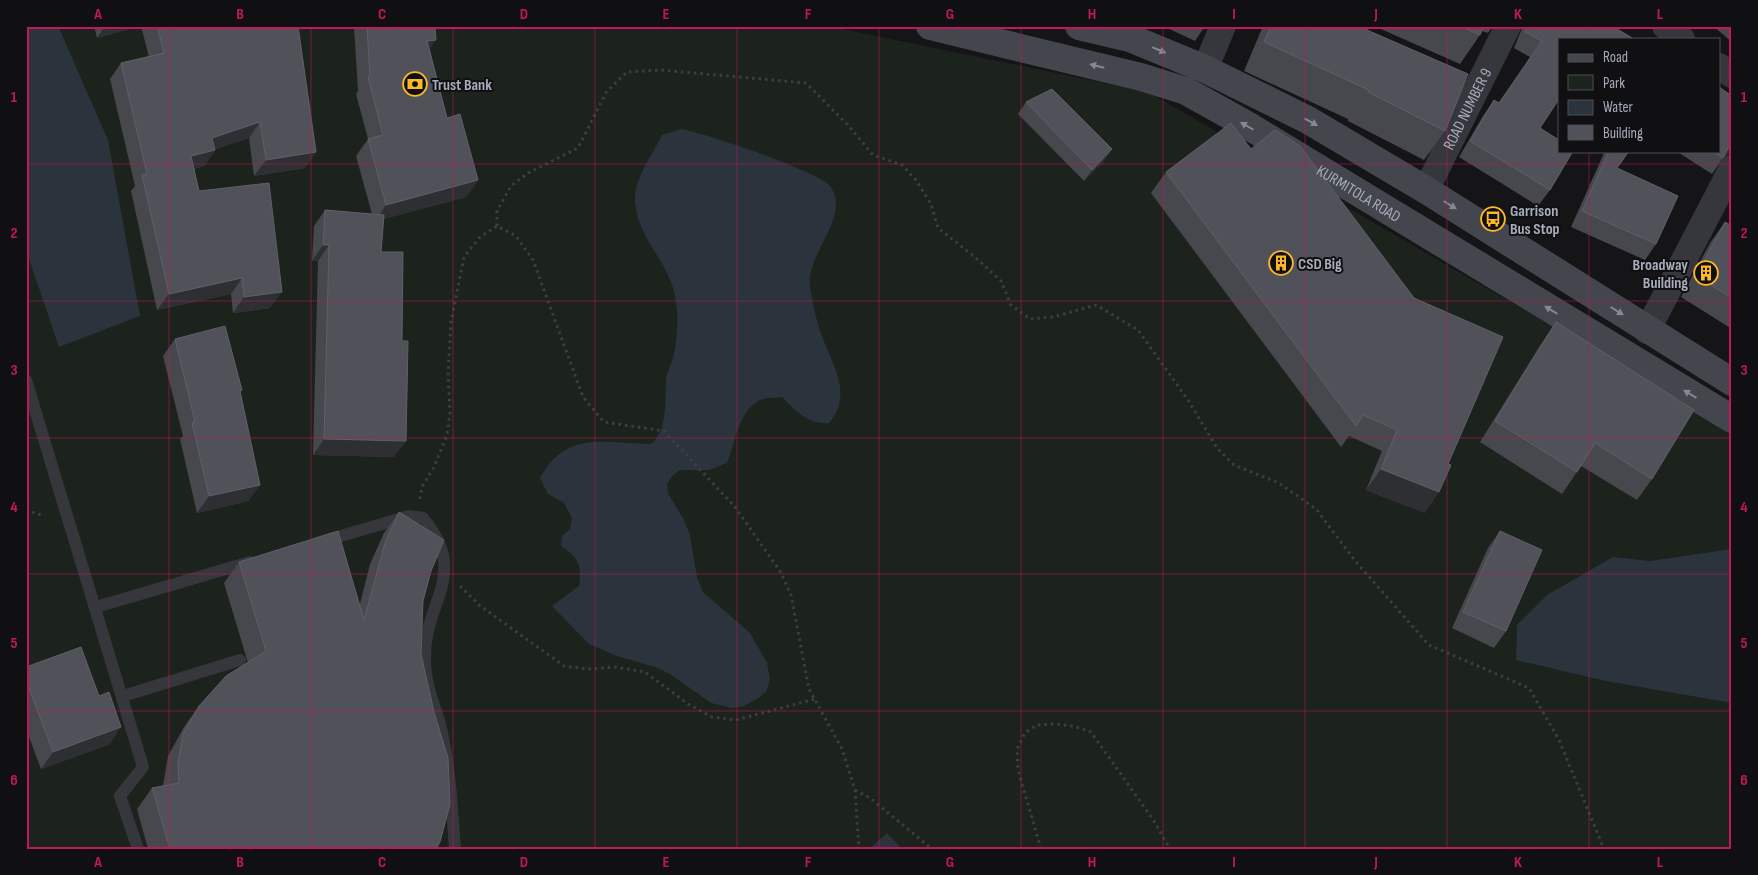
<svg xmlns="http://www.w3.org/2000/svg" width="1758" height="875" viewBox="0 0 1758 875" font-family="'Sofia Sans Condensed',sans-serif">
  <rect width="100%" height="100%" fill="#151518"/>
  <!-- green -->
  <path fill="#1b231c" d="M26 26H828L1148 92 1732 430V849H26Z"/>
  <!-- water -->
  <path fill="#2b343c" d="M26 26H58L108 140 140 316 59 347 26 250Z
    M681 129C702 132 820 172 830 186 852 216 806 253 810 286 812 302 816 319 821 334 832 363 854 395 829 423 808 425 796 411 782 397 776 398 768 397 763 399 739 407 735 443 727 463L709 470H680L673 475 667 484 668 493 684 520 690 535 697 577 703 592 750 633 767 663 770 679 766 692 757 699 744 706 732 708 711 703 670 674 658 668 617 656 589 644 552 606 579 586C582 566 579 557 561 546L562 536 570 529 572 518 564 503 548 494 540 478C567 429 605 444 651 444 668 430 665 400 666 379 667 372 671 365 673 358 679 336 679 303 671 282 660 254 637 233 635 202 634 178 652 156 662 135Z
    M1732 549V703L1606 681 1516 660 1517 625 1547 595 1613 557 1650 561Z
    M887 833 902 849H871L870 848Z"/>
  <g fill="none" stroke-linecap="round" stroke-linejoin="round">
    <!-- path -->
    <path stroke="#3c3e44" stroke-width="3" stroke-dasharray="2.5 4" stroke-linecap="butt" d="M497 226V211L511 186 528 173 578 148 607 91 627 72 660 70 806 83 847 124 873 155 902 165 916 180 931 204 938 228 976 258 1001 281 1011 305 1030 319 1053 317 1096 305 1138 330 1188 400 1217 448 1234 465 1279 483 1316 509 1356 562 1429 645 1529 688 1559 740 1604 849
      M420 499 422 487 434 467 447 435 450 412 448 374 451 322 464 257 479 238 497 226 516 236 533 260 583 397 604 422 664 431 735 507 780 571 791 595 809 689 842 749 855 790 859 849
      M26 510 41 515
      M460 586 479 605 564 666 587 669 615 667 645 672 688 704 712 717 736 720 815 699
      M855 790 870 798 932 849
      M1041 849 1018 770 1017 749 1025 733 1037 725 1055 724 1073 726 1091 732 1154 821 1170 849"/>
    <!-- service -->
    <path stroke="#36373d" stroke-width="12" d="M26 380 143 767 120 796 138 849
      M324 541 409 516 423 518C471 576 423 600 425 661 425 684 434 703 440 724 450 765 452 807 455 849
      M96 607 250 562
      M123 696 240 660"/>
    <!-- minor -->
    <g stroke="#36373d" stroke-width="26">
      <path d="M1665 26 1682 39"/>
      <path d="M1719 66 1732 75"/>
      <path d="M1205 69 1223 26"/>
      <path id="s1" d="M1426 190 1508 26"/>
      <path d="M1647 331 1732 168"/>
    </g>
    <!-- secondary -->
    <g stroke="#44464d" stroke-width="28">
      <path id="s2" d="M930 26 1141 77 1186 91 1247 125 1732 419"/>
      <path d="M1079 26 1130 38 1205 69 1308 120 1426 190 1732 382"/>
    </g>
  </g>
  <!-- wall -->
  <path fill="#46484d" d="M94 26H139L97 38Z
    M141 26H298L316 152 305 168 254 176 249 138 215 149V150L204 166 194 169 199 191 270 308 233 313 231 294 157 310 131 191 135 186 110 79 121 63 149 57Z
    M354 26H435L430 50 447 118 478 180 466 197 383 219 381 252 394 457 313 455 318 261H312L314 226 325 210 372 214 356 156 368 139 356 94 358 91Z
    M1163 26H1205L1195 41Z
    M1263 26H1369L1367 30 1445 131 1424 160 1348 121V119L1244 71Z
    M1374 26H1493L1488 33 1482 31 1480 35 1460 64Z
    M1523 26H1612L1559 39 1540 128 1550 190 1538 206 1459 157 1483 116 1494 100 1499 103 1530 57 1514 48Z
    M1713 26H1732V42Z
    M1026 102 1104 161 1084 181 1018 114Z
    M1300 146 1425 513 1366 490 1382 451 1349 436 1341 447 1151 193 1166 172 1251 149Z
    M1605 151H1629L1617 168 1656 244 1645 260 1571 227Z
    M1676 151H1719L1730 153 1723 158 1712 174Z
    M1725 222 1732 226V329L1681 297 1710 243Z
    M1556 322 1652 479 1637 500 1581 466 1562 494 1480 442 1541 344Z
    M175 339 242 390 240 393 260 485 248 501 197 513 180 439 183 436 163 356Z
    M399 512 431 571 423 601 421 654 436 849H148L137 809 152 788 163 786 168 756 184 727 199 706 248 663 224 583 239 562 360 604 370 564 384 533Z
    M1500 531 1506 631 1494 648 1452 628 1488 548Z
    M26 667 110 744 41 769 26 729Z"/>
  <!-- shaded-wall -->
  <path fill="#2e2f33" d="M105 26H139L97 38Z
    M436 40 424 57 427 41Z
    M260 122 249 138 203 153 215 150 204 166 180 172 191 156 212 138Z
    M1732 144V151L1730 153 1723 158 1730 145Z
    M1112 149 1104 161 1084 181 1092 170Z
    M316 152 305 168 254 176 266 160Z
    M478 180 466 197 374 222 386 205Z
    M323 245H329L318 261H312Z
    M242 278 231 294 157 310 169 294Z
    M282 292 270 308 233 313 244 297Z
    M324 439 406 441 394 457 313 455Z
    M1381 469 1439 492 1425 513 1366 490Z
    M260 485 248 501 197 513 209 496Z
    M121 727 110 744 41 769 53 752Z"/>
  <!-- building -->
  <path fill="#515259" stroke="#5e6068" d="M157 26H298L316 152 266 160 260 122 212 138 215 150 191 156 199 191 269 183 282 292 244 297 242 278 169 294 142 175 147 174 121 63 164 53Z
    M367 26H435L436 40 427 41 447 118 460 114 478 180 386 205 368 139 383 135 368 77 370 76Z
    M1271 26H1369L1367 30 1468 74 1445 131 1368 92 1369 90 1264 42Z
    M1460 26H1484L1480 35Z
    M1527 26H1612L1634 39H1559V99L1540 128 1559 140V151H1573L1550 190 1470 141 1494 100 1499 103 1542 41 1525 32Z
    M1719 87 1732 96V144L1730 145 1723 158 1712 151H1719Z
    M1052 89 1112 149 1092 170 1026 102Z
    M1231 123 1251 149 1275 130 1300 146 1414 298 1503 337 1448 464 1451 465 1439 492 1381 469 1397 430 1363 415 1356 426 1166 172Z
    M1609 151H1629L1617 168 1678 196 1656 244 1582 211Z
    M325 210 384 215 381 252H403L402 341H408L406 441 324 439 329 245H323Z
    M1725 222 1732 226V298L1696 276Z
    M1556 322 1694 410 1652 479 1595 443 1577 472 1495 421Z
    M225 326 242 390 240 391 260 485 209 496 192 423 195 422 175 339Z
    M399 512 444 540 431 571 423 601 421 654 434 712 448 758 450 804 440 842 436 849H170L152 788 179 783 178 763 183 734 199 706 226 676 266 651 239 562 338 531 364 620 385 543Z
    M1500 531 1542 550 1506 631 1463 612Z
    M81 647 99 696 109 692 121 727 53 752 26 680V667Z"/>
  <!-- one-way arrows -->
  <defs><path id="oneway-solid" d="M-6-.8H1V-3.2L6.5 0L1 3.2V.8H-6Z" transform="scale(1.25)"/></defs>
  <g fill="#848893">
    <use href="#oneway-solid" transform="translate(1159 50) rotate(23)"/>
    <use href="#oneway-solid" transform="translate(1097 66) rotate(-166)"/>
    <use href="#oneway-solid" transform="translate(1311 122) rotate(29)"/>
    <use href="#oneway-solid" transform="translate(1247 126) rotate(-150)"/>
    <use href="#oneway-solid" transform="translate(1450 205) rotate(32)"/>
    <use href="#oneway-solid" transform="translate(1551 310) rotate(-149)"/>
    <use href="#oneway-solid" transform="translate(1617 311) rotate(32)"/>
    <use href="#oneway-solid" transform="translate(1690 394) rotate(-149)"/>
  </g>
  <!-- grid -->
  <path fill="none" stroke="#c2185b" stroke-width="1" stroke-opacity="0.55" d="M169 26V849M311 26V849M453 26V849M595 26V849M737 26V849M879 26V849M1021 26V849M1163 26V849M1305 26V849M1447 26V849M1589 26V39M1589 151V849M26 164H1732M26 301H1732M26 438H1732M26 574H1732M26 711H1732"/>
  <!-- icons -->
  <defs>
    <g id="bank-ring" transform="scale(1.25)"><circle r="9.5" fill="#101013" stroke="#fdb828" stroke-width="1.5"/><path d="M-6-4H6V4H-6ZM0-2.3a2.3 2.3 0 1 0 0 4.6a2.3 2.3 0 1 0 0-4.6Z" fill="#fdb828"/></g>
    <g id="bus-ring" transform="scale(1.25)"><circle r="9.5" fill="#101013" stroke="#fdb828" stroke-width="1.5"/><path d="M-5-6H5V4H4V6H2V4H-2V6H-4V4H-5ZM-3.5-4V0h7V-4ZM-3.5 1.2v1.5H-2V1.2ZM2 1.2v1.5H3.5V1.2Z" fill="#fdb828"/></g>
    <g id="building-ring" transform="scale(1.25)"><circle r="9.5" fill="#101013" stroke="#fdb828" stroke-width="1.5"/><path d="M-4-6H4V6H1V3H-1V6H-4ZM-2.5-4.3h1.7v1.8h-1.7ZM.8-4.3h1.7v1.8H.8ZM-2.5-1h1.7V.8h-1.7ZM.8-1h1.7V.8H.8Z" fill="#fdb828"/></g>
  </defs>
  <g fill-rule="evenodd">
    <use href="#bank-ring" x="415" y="84"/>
    <use href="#bus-ring" x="1493" y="219"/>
    <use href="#building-ring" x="1281" y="263"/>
    <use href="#building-ring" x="1706" y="273"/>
  </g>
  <g text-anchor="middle" stroke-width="4" stroke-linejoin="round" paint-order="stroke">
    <!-- poi labels -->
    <g font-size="16" font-weight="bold" fill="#a6acb9" stroke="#101013" text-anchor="start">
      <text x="432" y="90">Trust Bank</text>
      <text x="1510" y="216">Garrison<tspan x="1510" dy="18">Bus Stop</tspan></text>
      <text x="1298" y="269">CSD Big</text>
      <text x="1688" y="270" text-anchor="end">Broadway<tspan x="1688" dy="18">Building</tspan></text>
    </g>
    <!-- street labels -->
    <g font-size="16" fill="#a6acb9" stroke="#101013">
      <text dy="6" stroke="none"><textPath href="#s1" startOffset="91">ROAD NUMBER 9</textPath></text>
      <text dy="6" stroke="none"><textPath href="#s2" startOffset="465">KURMITOLA ROAD</textPath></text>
    </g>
  </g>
  <!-- border -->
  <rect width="1758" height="875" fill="none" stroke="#101013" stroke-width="55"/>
  <!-- legend -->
  <rect x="1558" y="38" width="162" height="115" fill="#101013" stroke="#4c4e55"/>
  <rect x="1568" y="54" width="25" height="8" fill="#44464d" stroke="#4c4e55"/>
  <text x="1603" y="62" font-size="15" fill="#a6acb9">Road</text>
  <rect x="1568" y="75" width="25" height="15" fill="#1b231c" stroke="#4c4e55"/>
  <text x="1603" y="88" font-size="15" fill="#a6acb9">Park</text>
  <rect x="1568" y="100" width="25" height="15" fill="#2b343c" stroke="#4c4e55"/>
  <text x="1603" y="112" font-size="15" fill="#a6acb9">Water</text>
  <rect x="1568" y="125" width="25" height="15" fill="#515259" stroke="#4c4e55"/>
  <text x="1603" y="138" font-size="15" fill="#a6acb9">Building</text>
  <rect x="28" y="28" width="1702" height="820" fill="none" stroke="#c2185b" stroke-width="2"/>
  <g font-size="16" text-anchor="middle" font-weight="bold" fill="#c2185b">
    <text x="98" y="19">A</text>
    <text x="240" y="19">B</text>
    <text x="382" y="19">C</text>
    <text x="524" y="19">D</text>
    <text x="666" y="19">E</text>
    <text x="808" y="19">F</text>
    <text x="950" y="19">G</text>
    <text x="1092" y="19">H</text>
    <text x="1234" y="19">I</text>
    <text x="1376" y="19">J</text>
    <text x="1518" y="19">K</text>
    <text x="1660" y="19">L</text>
    <text x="14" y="102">1</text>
    <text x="1744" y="102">1</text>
    <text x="14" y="238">2</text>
    <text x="1744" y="238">2</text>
    <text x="14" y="375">3</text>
    <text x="1744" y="375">3</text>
    <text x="14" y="512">4</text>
    <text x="1744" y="512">4</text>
    <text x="14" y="648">5</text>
    <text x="1744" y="648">5</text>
    <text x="14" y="785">6</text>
    <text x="1744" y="785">6</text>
    <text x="98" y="867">A</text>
    <text x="240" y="867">B</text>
    <text x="382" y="867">C</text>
    <text x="524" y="867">D</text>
    <text x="666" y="867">E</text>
    <text x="808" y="867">F</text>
    <text x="950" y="867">G</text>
    <text x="1092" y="867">H</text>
    <text x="1234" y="867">I</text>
    <text x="1376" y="867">J</text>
    <text x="1518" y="867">K</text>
    <text x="1660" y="867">L</text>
  </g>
</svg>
